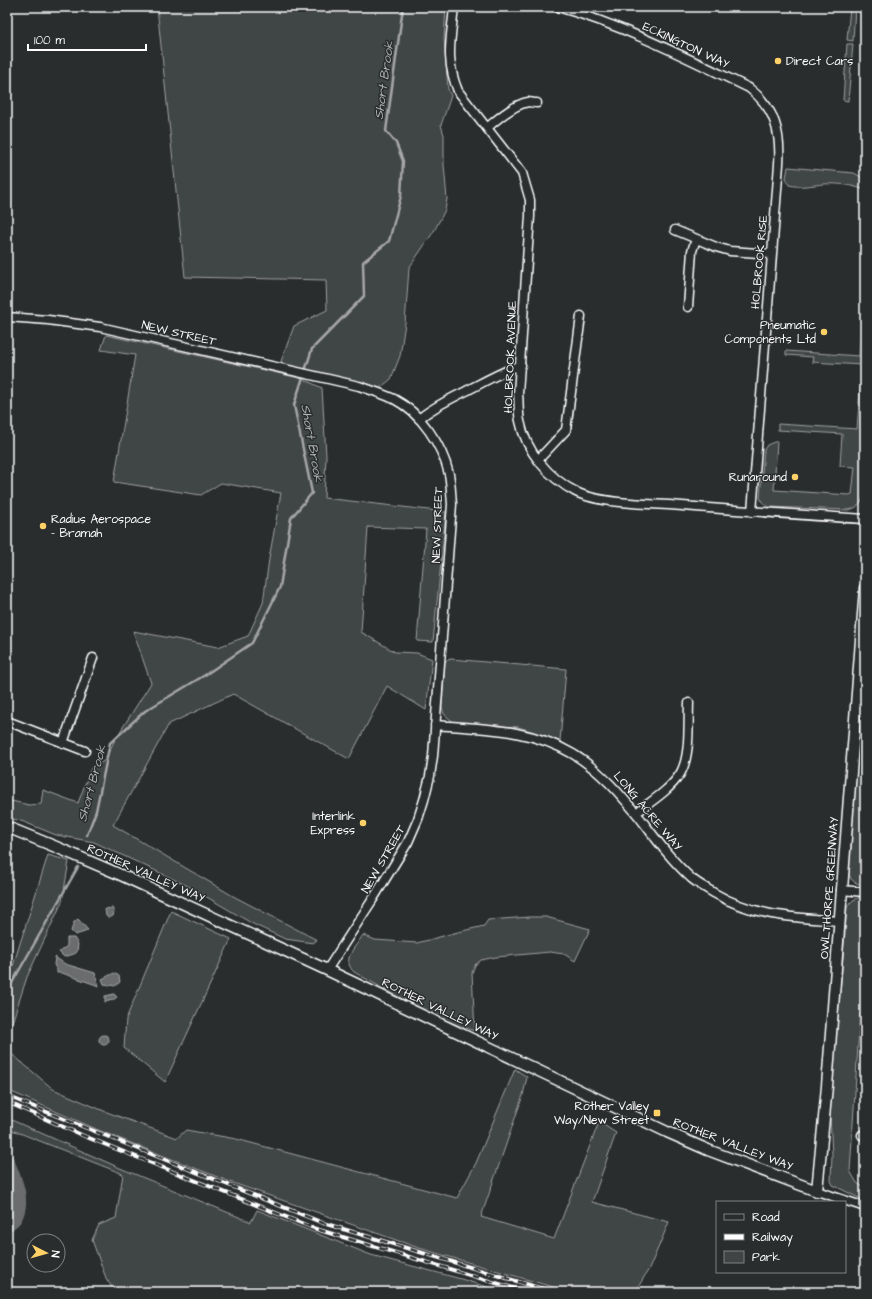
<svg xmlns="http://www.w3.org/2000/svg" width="872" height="1299" viewBox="0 0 872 1299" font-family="'Architects Daughter',sans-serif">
  <rect width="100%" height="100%" fill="#2a2d2e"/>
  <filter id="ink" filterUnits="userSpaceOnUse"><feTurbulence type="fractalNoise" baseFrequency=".025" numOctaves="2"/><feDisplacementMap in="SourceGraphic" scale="8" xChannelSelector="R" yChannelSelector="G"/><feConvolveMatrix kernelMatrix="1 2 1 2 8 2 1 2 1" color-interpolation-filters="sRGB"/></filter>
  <g filter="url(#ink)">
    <!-- green -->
    <path fill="#414445" stroke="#a0a2a2" d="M157 7H446L444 39 448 89 451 96 441 125 444 135V165L447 199 445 210 434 231 409 268 405 323 400 356 391 379 379 389 344 379 280 364 294 326 327 310 326 280 185 277Z
      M850 7H855L853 41 847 40Z
      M847 44H853L848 101 843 100Z
      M788 167 854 173 865 179V190C852 185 837 183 824 184 812 185 801 188 789 185L786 178Z
      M862 314H865V495C859 504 859 508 848 510L770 507C764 505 762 503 760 497L764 450 767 445 777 441 774 490 849 495 852 494 855 467 840 466 842 434 778 430V424L857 429 862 365 812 362 813 357 786 355V351L859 356Z
      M106 335 277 373 303 379 322 388 326 456 324 498 446 512 433 642 417 641 426 529 368 527 361 632 395 652 417 653 432 659 426 710 387 686 349 759 233 694 169 724 113 825 233 896 317 940 313 943 285 939 253 924 188 886 94 842 56 835 24 822 7 817V800L29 805 41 804 43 790 78 803 91 768 104 761 116 738 151 683 133 631 218 647 248 636 263 603 269 559 281 493 221 483 201 495 114 482 135 355 101 350Z
      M451 659 566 669 560 741 538 733 518 727 457 723 452 721 444 714 442 707 445 661Z
      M865 670V885C857 884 851 882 849 874L856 776Z
      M48 855 69 861 62 902 27 977 10 1029 7 1050 53 1089 104 1111 177 1138 186 1130 236 1139 457 1198 476 1163 515 1069 527 1077 523 1095 481 1217 554 1239 599 1122 616 1133 592 1202 669 1222 650 1267 637 1289 642 1292H570L419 1248 233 1183 103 1132 7 1090V971L11 972Z
      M865 896V1015L860 1013 850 1171 857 1183 865 1188V1201L833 1185 831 1181 832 1155 830 1115 847 908C850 900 857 898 865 896Z
      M171 911 231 939 165 1082 124 1048 126 1019Z
      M530 917H546L590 929 575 961 564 954 550 952 496 957 481 960 475 965 472 973 475 1031C433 1018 393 994 354 972 341 959 355 948 363 935L375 940 417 943 458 932 484 926 488 920Z
      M7 1118 120 1168 251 1222 257 1210 371 1255 461 1279 504 1292H115L106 1278 92 1240 99 1225 116 1218 123 1174 7 1128Z"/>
    <!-- water -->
    <path fill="#6a6c6d" stroke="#a6a7a7" d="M112 908 114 912 113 916 109 918 106 916 105 909Z
      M78 919 88 930 85 932 75 935 71 931 74 922Z
      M67 938H74L78 944 77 952 74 954 64 957 59 952 67 946Z
      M55 957 65 964 95 973 99 986 62 973H57V970L54 965Z
      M114 973 119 976 120 982 115 986 104 984 102 979Z
      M114 994 117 997 113 1000 105 1002V996Z
      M99 1040a5 5 0 1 1 10 0a5 5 0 1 1-10 0Z"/>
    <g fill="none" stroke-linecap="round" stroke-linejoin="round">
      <!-- stream -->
      <path stroke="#a6a7a7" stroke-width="2.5" d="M87 835 96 811 110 743 145 711 205 675 252 643 280 587 291 518 312 493 294 405 312 349 364 296 363 262 389 241 401 196 403 161 396 143 386 131 403 7
        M7 994 8 990 78 867"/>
      <!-- river -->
      <path stroke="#6a6c6d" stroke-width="14" d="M7 1161C14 1177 26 1202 14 1219 12 1221 9 1223 7 1225"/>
      <!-- minor casing -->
      <g stroke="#fff" stroke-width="11">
        <path id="minor" d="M454 7C451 39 445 60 458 91L522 173 530 200V216L518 394C519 402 518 412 520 421 526 452 549 478 576 492 598 503 644 504 669 505 734 510 800 515 865 519
          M558 7C625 26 687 58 749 88 775 108 781 132 779 164L752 512
          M487 128C496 120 515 104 528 102 530 102 534 103 537 103
          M675 230 716 247 730 251 771 254
          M688 307 692 251 696 239
          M7 317 48 320 100 327 359 386C371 390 383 394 394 399 421 413 442 445 449 474 451 484 451 494 452 504L433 756 430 776 424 800 418 819 408 842 373 899 327 970
          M419 419C434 406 453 398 470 389 487 380 503 371 521 365
          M538 460 566 430 581 316
          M7 721 85 751
          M435 725C484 729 529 728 573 754 600 770 620 794 640 818 656 839 671 860 691 878 698 884 706 888 714 893 755 917 793 917 839 921
          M63 743 93 658
          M636 813C650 802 670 790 680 774 691 756 688 723 689 703
          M841 890 865 892
          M862 1135 865 1136
          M817 1191 865 1207"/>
      </g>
      <!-- tertiary casing -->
      <g stroke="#fff" stroke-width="13">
        <path id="tertiary" d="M7 827 56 847 121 875 327 970 667 1132 708 1150 817 1191 827 1086 865 588"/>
      </g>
      <!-- minor -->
      <use href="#minor" stroke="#2a2d2e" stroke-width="8"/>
      <!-- tertiary -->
      <use href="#tertiary" stroke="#2a2d2e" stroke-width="10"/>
      <!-- rail casing -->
      <g stroke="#fff" stroke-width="4">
        <path id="rail" d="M7 1096 323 1223 553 1292
          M7 1102 84 1136 316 1229 526 1292"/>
      </g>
      <!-- rail -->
      <use href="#rail" stroke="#2a2d2e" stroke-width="2.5" stroke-dasharray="8" stroke-linecap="butt"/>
    </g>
  </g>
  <!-- markers -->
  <g fill="#ffd166" stroke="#2a2d2e" stroke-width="1.5">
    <circle cx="778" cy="61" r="4"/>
    <circle cx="824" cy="332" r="4"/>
    <circle cx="795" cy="477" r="4"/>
    <circle cx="43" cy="526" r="4"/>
    <circle cx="363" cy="823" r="4"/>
    <rect x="653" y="1109" width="8" height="8" rx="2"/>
  </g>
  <g text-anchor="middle" stroke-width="3" stroke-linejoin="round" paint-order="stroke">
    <!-- street labels -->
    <g font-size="12" fill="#fff" stroke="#2a2d2e">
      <text transform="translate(686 45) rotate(25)" y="4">ECKINGTON WAY</text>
      <text transform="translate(759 262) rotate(-85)" y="4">HOLBROOK RISE</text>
      <text transform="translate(179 333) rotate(13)" y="4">NEW STREET</text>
      <text transform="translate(510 357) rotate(-88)" y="4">HOLBROOK AVENUE</text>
      <text transform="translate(437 525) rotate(-88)" y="4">NEW STREET</text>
      <text transform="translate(648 811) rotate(50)" y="4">LONG ACRE WAY</text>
      <text transform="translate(383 859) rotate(-60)" y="4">NEW STREET</text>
      <text transform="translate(146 873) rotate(24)" y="4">ROTHER VALLEY WAY</text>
      <text transform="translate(829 888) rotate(-86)" y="4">OWLTHORPE GREENWAY</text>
      <text transform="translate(440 1009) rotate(26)" y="4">ROTHER VALLEY WAY</text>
      <text transform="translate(733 1144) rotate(21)" y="4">ROTHER VALLEY WAY</text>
    </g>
    <!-- poi labels -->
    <g font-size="12" fill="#fff" stroke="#2a2d2e" text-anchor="end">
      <text x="786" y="65" text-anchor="start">Direct Cars</text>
      <text x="816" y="329">Pneumatic<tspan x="816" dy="14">Components Ltd</tspan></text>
      <text x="787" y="481">Runaround</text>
      <text x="51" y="523" text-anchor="start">Radius Aerospace<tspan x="51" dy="14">- Bramah</tspan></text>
      <text x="355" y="820">Interlink<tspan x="355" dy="14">Express</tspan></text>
      <text x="649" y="1110">Rother Valley<tspan x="649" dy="14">Way/New Street</tspan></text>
    </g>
    <!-- water labels -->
    <g font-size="13" font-style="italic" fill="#b4b6b6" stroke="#2a2d2e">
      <text transform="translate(383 80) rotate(-82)" y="5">Short Brook</text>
      <text transform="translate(313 443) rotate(80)" y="5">Short Brook</text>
      <text transform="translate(91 783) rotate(-75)" y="5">Short Brook</text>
    </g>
  </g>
  <!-- margin -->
  <rect width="872" height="1299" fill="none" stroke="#2a2d2e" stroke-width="24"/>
  <rect x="12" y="12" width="848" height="1275" fill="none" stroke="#fff" stroke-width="1.5" filter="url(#ink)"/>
  <!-- legend -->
  <rect x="716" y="1201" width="130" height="72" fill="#2a2d2e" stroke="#7f8182"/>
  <rect x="724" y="1214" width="20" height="6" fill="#2a2d2e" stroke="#7f8182"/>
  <text x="752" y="1221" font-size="12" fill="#ffffff">Road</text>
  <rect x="724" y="1234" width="20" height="6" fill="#ffffff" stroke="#7f8182"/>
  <text x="752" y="1241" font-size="12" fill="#ffffff">Railway</text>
  <rect x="724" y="1251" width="20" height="12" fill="#414445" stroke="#7f8182"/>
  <text x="752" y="1261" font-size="12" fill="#ffffff">Park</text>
  <!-- north arrow -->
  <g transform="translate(46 1253) rotate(96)"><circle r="19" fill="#2a2d2e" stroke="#7f8182"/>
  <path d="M0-3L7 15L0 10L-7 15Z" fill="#ffd166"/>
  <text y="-6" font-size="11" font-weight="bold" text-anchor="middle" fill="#ffffff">N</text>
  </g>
  <!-- scale -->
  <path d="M28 44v6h118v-6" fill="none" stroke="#ffffff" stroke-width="2"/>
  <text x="34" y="44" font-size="12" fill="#ffffff" stroke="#2a2d2e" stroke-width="3" paint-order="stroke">100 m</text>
</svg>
